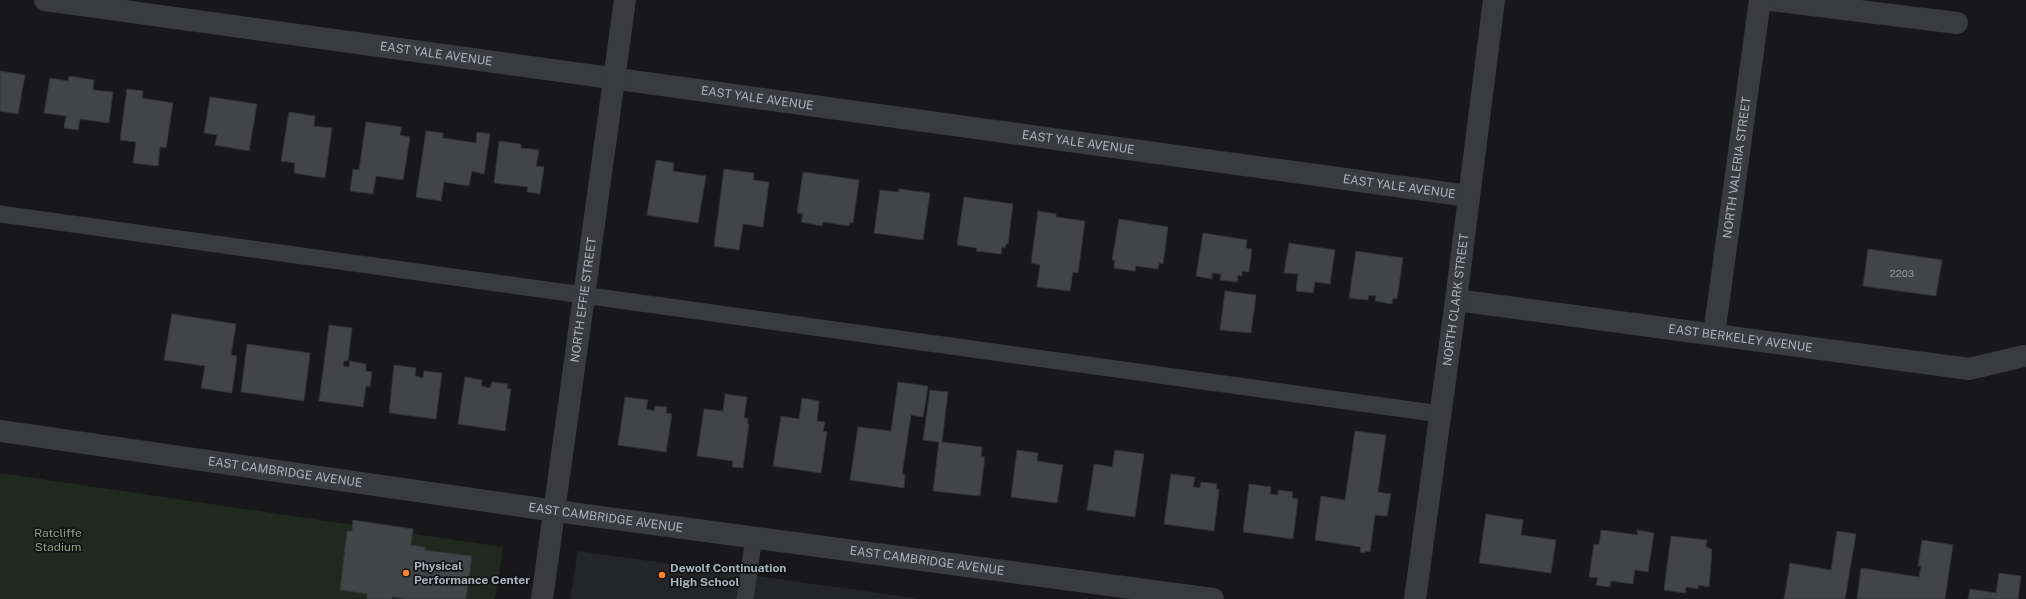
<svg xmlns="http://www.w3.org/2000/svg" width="2026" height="599" viewBox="0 0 2026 599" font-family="'Public Sans',sans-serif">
  <rect width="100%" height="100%" fill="#18181a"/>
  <!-- built -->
  <path fill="#242527" d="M578 551 921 599H570Z"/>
  <!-- park -->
  <path fill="#20281f" d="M0 473 503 547 495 599H0Z"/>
  <!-- building -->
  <path fill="#424447" stroke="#323336" d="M0 71 25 75 18 114 0 111Z
    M69 76 94 80 93 90 113 92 109 123 80 119 78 130 64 128 66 116 44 113 50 78 68 81Z
    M127 89 143 91 142 98 173 103 166 148 160 147 158 166 133 163 136 142 120 140Z
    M210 97 257 104 249 151 215 145 217 135 204 133Z
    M289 112 315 116 314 126 332 128 325 178 294 173 295 163 281 161Z
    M366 122 402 127 400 135 410 137 403 180 376 176 373 194 350 191 353 169 359 170Z
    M426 131 443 133V138L476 143 477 132 490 134 484 174 472 171 469 186 444 182 441 201 416 197Z
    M499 141 521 144V148L539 150 536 166 544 167 540 194 527 192 528 187 494 183Z
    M656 160 674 163 673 171 706 176 698 223 647 215Z
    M724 169 754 173 753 180 769 182 763 227 743 224 739 250 714 246Z
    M803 172 859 180 853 223 850 222 849 226 823 222 822 226 801 222 803 214 797 213Z
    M899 189 930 193 923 240 874 233 880 190 898 192Z
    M964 197 1013 204 1008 244H1006L1005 248 1002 247 1001 254 976 251 977 248 957 245Z
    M1038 211 1056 214V217L1085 221 1078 273 1073 272 1070 291 1037 287 1040 265 1031 263Z
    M1119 219 1168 227 1163 264 1159 263 1158 269 1136 266 1135 271 1114 268 1115 260H1112Z
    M1203 233 1247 240 1246 248 1252 249 1249 272 1242 271V276L1238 275 1237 282 1220 280 1221 274 1212 273V279L1196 276Z
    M1289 243 1335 250 1330 284 1315 282 1313 293 1296 291 1298 274 1284 273Z
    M1868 249 1942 260 1936 296 1863 286Z
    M1356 251 1403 258 1397 299 1393 298 1392 304 1375 301 1376 296 1369 295 1368 300 1349 298Z
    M1225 291 1256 295 1251 333 1220 330Z
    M172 314 236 324 231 355 237 356 232 393 201 388 205 366 164 360Z
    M329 325 352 328 348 361H344L343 366 349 367 350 361 366 364V371L372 372 370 387 366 386 363 407 319 401Z
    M247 344 310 353 304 401 241 392Z
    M394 365 416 368 415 376 423 378 424 371 442 373 436 419 389 413Z
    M465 377 482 380 481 386 490 388 492 382 508 384 507 389H511L505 431 458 424Z
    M898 382 928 386 923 417 911 415 902 474H905L904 488 850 480 858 427 891 431Z
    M930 390 948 392 942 442 982 447 981 456 985 457 980 496 933 491 939 442 923 440Z
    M725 394 747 397 744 418H748L747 424H749L743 468 732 467 733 461 697 456 704 409 723 411Z
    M625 397 648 400 646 409 654 411 655 406 667 407 666 413 672 414 666 452 618 445Z
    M802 398 819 401 817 421 825 422 823 431 827 432 821 473 773 466 781 416 799 419Z
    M1355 431 1386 435 1378 492 1391 494 1387 516 1375 515 1370 552 1365 551V553L1360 552 1361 547 1315 540 1321 496 1345 500Z
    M1017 450 1038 453 1037 461 1063 465 1057 503 1011 497Z
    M1115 450 1144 454 1135 517 1087 510 1094 464 1112 467Z
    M1171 474 1195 477 1193 487 1200 488 1201 482 1217 484 1216 489 1219 490 1214 531 1164 524Z
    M1249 484 1271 487 1270 494 1278 495V490L1293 492 1292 498 1298 499 1293 539 1243 532Z
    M1486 514 1523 520 1521 535 1556 540 1551 573 1479 563Z
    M353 520 413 529 411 545 425 547V550L472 556 466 599H407L392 597V599H367V594L340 590 347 531H352Z
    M1601 530 1638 535 1637 530 1654 533 1648 572 1635 570 1633 584 1611 581 1610 587 1596 585 1598 578 1589 577 1594 544 1599 545Z
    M1837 531 1856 534 1845 599H1784L1790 563 1831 570Z
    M1671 536 1707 540 1706 546 1712 550 1709 587 1698 585V589L1686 587 1685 593 1664 590Z
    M1922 540 1953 545 1945 599H1857L1861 568 1919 577 1921 566H1918Z
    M1999 573 2021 576 2018 599H1968L1970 589 1996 593Z"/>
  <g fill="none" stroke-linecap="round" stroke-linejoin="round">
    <!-- service -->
    <path stroke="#393b3f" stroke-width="17" d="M0 214 1440 414
      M745 599 754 537"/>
    <!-- minor -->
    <g stroke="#393b3f" stroke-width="22">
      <path id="s1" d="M45 0 1468 196"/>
      <path d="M1771 0 1957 23"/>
      <path id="s2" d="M1456 300 1969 369 2024 356"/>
      <path id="s3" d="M1714 334 1760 0"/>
      <path id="s4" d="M0 431 556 511 1213 599"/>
      <path id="s5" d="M542 599 625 0"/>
      <path id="s6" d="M1415 599 1456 300 1494 0"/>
    </g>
  </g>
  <!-- markers -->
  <g fill="#f98331" stroke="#131315" stroke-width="1.5">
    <circle cx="406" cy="573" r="4"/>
    <circle cx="662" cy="575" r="4"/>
  </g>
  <g text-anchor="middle" stroke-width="3.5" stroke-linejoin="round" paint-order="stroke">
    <!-- number labels -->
    <g font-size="10" fill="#8f979d">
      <text x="1902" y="277">2203</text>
    </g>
    <!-- street labels -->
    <g font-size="12" fill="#a9b3ba" stroke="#131315">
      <text dy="4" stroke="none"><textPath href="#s1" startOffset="395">EAST YALE AVENUE</textPath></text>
      <text dy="4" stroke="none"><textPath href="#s1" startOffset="719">EAST YALE AVENUE</textPath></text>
      <text dy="4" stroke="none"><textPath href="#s1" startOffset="1043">EAST YALE AVENUE</textPath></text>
      <text dy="4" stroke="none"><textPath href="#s3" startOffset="168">NORTH VALERIA STREET</textPath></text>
      <text dy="4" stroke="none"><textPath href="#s1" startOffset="1367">EAST YALE AVENUE</textPath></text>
      <text dy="4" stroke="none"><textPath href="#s5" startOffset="302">NORTH EFFIE STREET</textPath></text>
      <text dy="4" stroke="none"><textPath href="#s6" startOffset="302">NORTH CLARK STREET</textPath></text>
      <text dy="4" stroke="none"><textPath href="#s2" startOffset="287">EAST BERKELEY AVENUE</textPath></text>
      <text dy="4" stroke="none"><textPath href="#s4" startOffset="288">EAST CAMBRIDGE AVENUE</textPath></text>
      <text dy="4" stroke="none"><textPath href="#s4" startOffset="612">EAST CAMBRIDGE AVENUE</textPath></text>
      <text dy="4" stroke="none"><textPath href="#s4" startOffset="936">EAST CAMBRIDGE AVENUE</textPath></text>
    </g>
    <!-- park labels -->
    <g font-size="12" fill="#87a680" stroke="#131315">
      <text x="58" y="537">Ratcliffe<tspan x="58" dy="14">Stadium</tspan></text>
    </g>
    <!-- poi labels -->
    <g font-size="12" font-weight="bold" fill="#a9b3ba" stroke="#131315" text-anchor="start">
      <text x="414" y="570">Physical<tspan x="414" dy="14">Performance Center</tspan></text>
      <text x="670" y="572">Dewolf Continuation<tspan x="670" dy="14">High School</tspan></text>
    </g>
  </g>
</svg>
